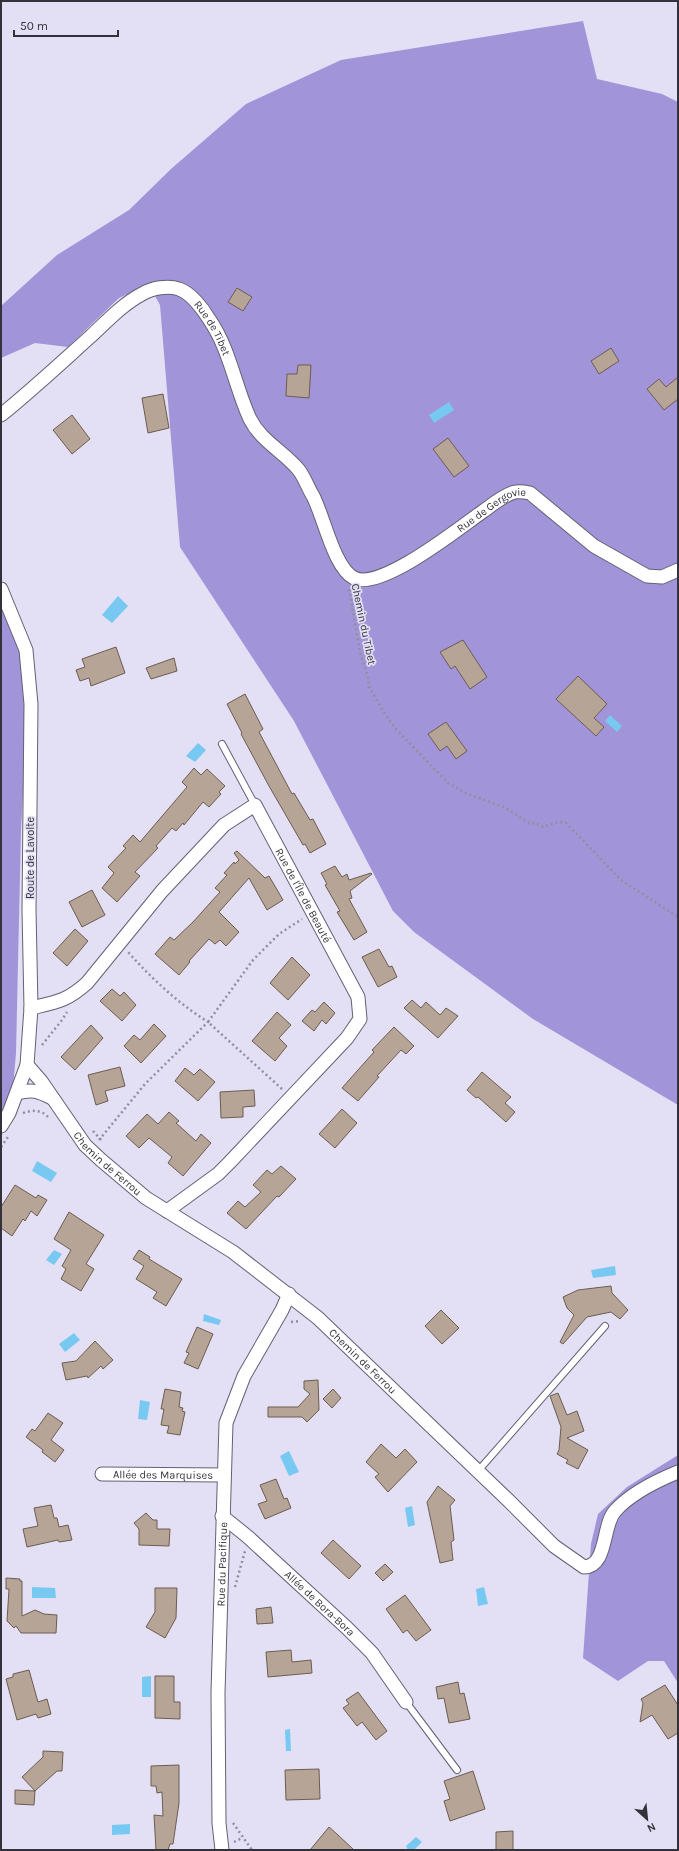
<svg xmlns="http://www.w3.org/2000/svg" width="679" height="1851" viewBox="0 0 679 1851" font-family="Karla,sans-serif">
  <rect width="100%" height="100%" fill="#e3dff4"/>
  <!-- forest -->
  <path fill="#a294d8" d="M583 21 597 79 662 94 678 102V1105L533 1019 414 932 393 911 294 721 180 547 160 305 149 285 119 298 68 347 35 343 1 358V306L57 255 129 210 171 169 246 104 341 60Z
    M2 608 23 659 25 758 21 830 16 1053 13 1088 1 1113Z
    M678 1455V1683L664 1661H648L618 1681 583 1658 591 1544 598 1514 627 1487Z"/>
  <!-- water -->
  <path fill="#78c9f2" d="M449 402 454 410 434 423 429 415Z
    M118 596 128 606 112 623 102 615Z
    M610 715 622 726 617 732 605 721Z
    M198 743 206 750 195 762 186 756Z
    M37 1161 57 1173 51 1182 32 1171Z
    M54 1250 62 1254 54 1265 46 1260Z
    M615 1266 616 1275 593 1278 591 1270Z
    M204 1314 221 1320 219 1325 203 1321Z
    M74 1333 80 1340 65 1352 59 1344Z
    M140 1400 150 1402 147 1420 138 1419Z
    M289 1451 299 1472 289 1476 280 1456Z
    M412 1506 415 1525 408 1527 405 1508Z
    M32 1587 55 1588 56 1598H32Z
    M484 1587 488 1604 478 1606 476 1589Z
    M151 1676V1697H142V1677Z
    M290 1729 291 1751H286L285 1730Z
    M130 1824V1834L112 1835V1825Z
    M416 1837 422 1842 414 1850H408L406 1846Z"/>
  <!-- building -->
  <path fill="#b6a597" stroke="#6c5c50" d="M237 288 252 297 243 311 228 302Z
    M611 348 619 361 599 374 591 361Z
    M298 365H311L309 398 286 396 287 374H297Z
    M678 377V399L664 410 647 389 659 379 666 387Z
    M163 394 169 428 148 433 142 398Z
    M72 415 90 439 72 454 53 430Z
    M448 438 469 466 454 477 433 449Z
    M463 640 487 677 470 689 455 666 451 669 440 652Z
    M116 647 125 673 91 686 89 678 80 681 76 670 85 667 82 659Z
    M174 658 177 671 151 679 146 668Z
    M578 676 607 704 594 718 604 727 596 736 556 699Z
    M245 694 263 729 259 732 292 794 294 793 310 820 313 819 326 844 310 853 305 844 303 845 269 786 241 734 242 733 227 704Z
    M446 722 467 751 456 759 447 746 440 751 428 734Z
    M194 768 201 775 207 769 225 786 219 792 221 794 209 807 203 802 184 825 183 823 176 831 172 828 156 846 158 848 135 872 140 876 117 902 102 888 114 873 108 867 126 848 123 846 133 835 140 842 187 787 182 782Z
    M237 851 265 878 269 876 283 900 267 910 249 878 219 912 239 932 226 946 220 940 215 944 209 939 189 961 190 962 179 975 155 954 170 937 174 940 193 922 220 892 215 888 227 875 224 873 234 862 235 864 239 860 234 853Z
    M335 866 342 877 347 874 349 880 371 873 372 874 350 891 352 898 349 899 367 932 354 940 337 912 340 911 325 885 327 884 321 873Z
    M92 890 105 915 82 927 69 902Z
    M75 929 88 941 67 966 53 953Z
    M379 949 389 967 392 966 397 977 378 987 362 957Z
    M292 957 310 975 288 1000 270 983Z
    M112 989 120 996 124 992 136 1005 122 1021 100 1001Z
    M412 1000 421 1008 426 1002 440 1015 446 1008 458 1016 438 1038 404 1008Z
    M324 1002 335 1013 326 1024 322 1020 314 1031 302 1021 312 1010 315 1012Z
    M277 1012 291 1025 279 1038 287 1046 275 1061 252 1041Z
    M154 1024 166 1036 141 1063 124 1046 134 1035 140 1040Z
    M91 1025 103 1038 75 1070 61 1057Z
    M394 1027 414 1046 406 1054 401 1050 377 1076 379 1077 358 1101 342 1088 374 1052 372 1050Z
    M120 1067 125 1086 105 1091 108 1101 96 1105 88 1075Z
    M185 1068 194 1075 200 1069 215 1082 198 1101 175 1081Z
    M482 1072 511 1097 505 1103 515 1112 506 1122 478 1097 476 1098 467 1090Z
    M254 1090 255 1106 243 1107V1117L221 1118 220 1092Z
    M342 1109 357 1123 335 1148 319 1134Z
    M169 1112 179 1121 176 1123 196 1141 201 1134 211 1143 183 1176 168 1163 172 1157 149 1138 139 1148 126 1136 147 1114 158 1124Z
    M281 1166 296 1179 279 1197 277 1196 246 1229 227 1213 238 1201 245 1207 261 1192 253 1185 267 1170 272 1174Z
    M15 1185 36 1198 38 1195 47 1200 37 1216 31 1211 25 1221 23 1219 12 1236 1 1228V1207Z
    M69 1212 104 1235 86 1264 94 1269 81 1291 61 1279 66 1269 62 1266 71 1250 54 1239Z
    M139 1250 150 1257 149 1259 182 1279 166 1306 153 1298 157 1292 136 1279 144 1266 133 1259Z
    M611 1286 612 1293 628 1310 620 1319 611 1312 587 1317 563 1344 560 1342 574 1315 567 1308 563 1297 578 1290Z
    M441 1310 459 1328 442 1344 425 1326Z
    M197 1327 213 1334 198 1369 184 1363 189 1353 186 1352Z
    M95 1341 113 1360 103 1369 101 1366 88 1378 87 1376 66 1380 62 1363 76 1361Z
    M318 1380 319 1410 307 1422 302 1417H268V1407H298L310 1394 304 1389V1381Z
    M165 1389 181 1392 179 1407 183 1408 182 1411 185 1412 180 1435 167 1433 169 1426 161 1425 164 1409H161Z
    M333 1389 341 1398 332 1408 323 1399Z
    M558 1393 567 1415 577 1411 584 1431 567 1438 588 1450 578 1469 566 1463 568 1460 557 1454 559 1450 561 1427 550 1396Z
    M48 1413 63 1423 51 1440 64 1450 55 1462 42 1452 43 1450 26 1437 32 1429 35 1431Z
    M381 1444 396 1458 405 1449 417 1462 388 1492 375 1477 379 1474 366 1462Z
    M276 1479 284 1499 287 1498 291 1508 265 1519 258 1504 267 1501 260 1485Z
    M438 1486 455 1500 450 1506 454 1540 451 1542 453 1560 440 1563 427 1502Z
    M51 1505 54 1518H57L59 1527 68 1525 72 1540 59 1542 58 1540 27 1547 23 1529 38 1526 34 1508Z
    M146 1513 153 1520H157V1529H170L169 1546 139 1545V1529L134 1523Z
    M333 1540 361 1566 349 1579 321 1553Z
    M385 1564 393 1572 383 1581 375 1573Z
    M6 1578 20 1579V1581H22V1616L35 1610 44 1614 57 1615 56 1633H21L16 1626 14 1628 7 1621 9 1589H6Z
    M155 1588H177L176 1618 165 1638 146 1627 155 1612Z
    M405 1595 431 1630 416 1641 407 1630 403 1633 386 1609Z
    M271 1607 273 1623 257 1624 256 1609Z
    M291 1650 292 1662 311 1660 312 1673 268 1677 266 1652Z
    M29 1670 38 1702 47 1699 51 1714 38 1718 36 1714 17 1720 6 1679 13 1677V1674Z
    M155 1676H174V1702H180V1719L155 1718Z
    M458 1682 460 1694 464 1693 470 1719 449 1723 444 1698 438 1699 436 1687Z
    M665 1685 678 1705V1733L668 1739 652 1715 640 1722 643 1703 641 1699Z
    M358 1692 387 1731 376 1740 362 1722 357 1726 343 1708 349 1704 346 1700Z
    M43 1751 63 1752 62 1771H57L35 1791 34 1805 15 1804V1790L35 1791 22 1777 43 1757Z
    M179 1765V1803L173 1844H170L168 1850H156L154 1815 163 1816 162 1792 157 1793 156 1786H151V1766Z
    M319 1769 320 1799 286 1800 285 1770Z
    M473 1771 485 1809 450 1821 444 1801 450 1799 444 1781Z
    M329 1827 338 1835 354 1850H310Z
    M513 1831V1850H496V1832Z"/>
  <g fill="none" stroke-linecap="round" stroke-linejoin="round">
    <!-- lane casing -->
    <g stroke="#646173" stroke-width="8">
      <path id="lane" d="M222 744 255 805
        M478 1471 605 1326
        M406 1702 457 1770"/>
    </g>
    <!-- street casing -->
    <g stroke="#646173" stroke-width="15">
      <g id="street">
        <path id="s1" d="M1 415C32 390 62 362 91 336 107 321 123 304 142 294 152 288 168 285 179 289 191 293 203 309 209 319 230 349 235 387 250 419 261 441 283 451 298 469 304 476 308 488 313 496 324 517 334 568 354 578 381 591 459 528 482 512 492 505 503 495 515 492 520 491 525 492 530 493L594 546 647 576 662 577 678 570"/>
        <path d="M1 589 26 650 31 704 29 910 31 1008 27 1065 9 1113 1 1126"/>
        <path id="s2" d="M31 1008C57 1002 67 1001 87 983L162 891 224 825 255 805 358 997 360 1019 347 1038 230 1162 218 1174 167 1211"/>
        <path id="s3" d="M27 1065 41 1081 85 1145 101 1160 146 1198 233 1252 318 1318 508 1500 554 1546 584 1567C608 1566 602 1525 615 1511 631 1493 656 1481 678 1472"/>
        <path d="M17 1093C33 1089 38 1091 52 1098"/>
        <path id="s4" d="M102 1474 224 1475"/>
        <path id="s5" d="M222 1516 248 1537 347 1628 372 1653 406 1702"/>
        <path id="s6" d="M222 1850 219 1823 218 1693 226 1423 244 1376 282 1310 289 1294"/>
      </g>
    </g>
    <!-- path -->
    <path stroke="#918f9e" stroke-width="2.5" stroke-dasharray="2 3" stroke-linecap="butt" d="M349 589 360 653 369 680 368 685 385 714 395 728 448 783 468 794 504 807 531 824 536 823 543 827 558 822 566 823 621 880 678 917
      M42 1045 62 1020 67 1012
      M282 1089 208 1022 253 960 279 934 302 919
      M23 1113C33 1110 41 1109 49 1118
      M93 1131 103 1142
      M99 1140 145 1084 208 1022C178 1003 152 979 128 952
      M1 1147 8 1137
      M291 1322 300 1321
      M235 1587 245 1551
      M233 1823 252 1850
      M234 1842 242 1838"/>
    <!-- lane -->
    <use href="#lane" stroke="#fff" stroke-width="6"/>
    <!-- street -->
    <use href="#street" stroke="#fff" stroke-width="13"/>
  </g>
  <g text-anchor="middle" stroke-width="3.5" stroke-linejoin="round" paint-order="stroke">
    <!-- street labels -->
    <g font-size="11" fill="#33323a" stroke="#e3dff4">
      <text dy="4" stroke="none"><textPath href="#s1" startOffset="277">Rue de Tibet</textPath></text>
      <text dy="4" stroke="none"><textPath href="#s1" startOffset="727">Rue de Gergovie</textPath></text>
      <text transform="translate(364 624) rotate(78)" y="4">Chemin du Tibet</text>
      <text transform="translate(30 858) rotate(-90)" y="4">Route de Lavolte</text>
      <text dy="4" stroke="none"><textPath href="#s2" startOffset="411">Rue de l'Île de Beauté</textPath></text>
      <text dy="4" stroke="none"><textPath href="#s3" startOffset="128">Chemin de Ferrou</textPath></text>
      <text dy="4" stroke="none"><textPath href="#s3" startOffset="452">Chemin de Ferrou</textPath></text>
      <text dy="4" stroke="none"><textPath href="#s4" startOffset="61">Allée des Marquises</textPath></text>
      <text dy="4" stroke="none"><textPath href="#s6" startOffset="286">Rue du Pacifique</textPath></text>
      <text dy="4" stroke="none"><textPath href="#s5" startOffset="131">Allée de Bora-Bora</textPath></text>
    </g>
  </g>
  <!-- border -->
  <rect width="679" height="1851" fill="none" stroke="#33323a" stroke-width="4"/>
  <!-- north arrow -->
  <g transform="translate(647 1819) rotate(153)" stroke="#e3dff4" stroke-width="3" paint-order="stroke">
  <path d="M0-3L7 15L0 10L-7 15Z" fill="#33323a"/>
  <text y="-6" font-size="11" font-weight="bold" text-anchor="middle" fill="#33323a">N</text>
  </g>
  <!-- scale -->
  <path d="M14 30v6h104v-6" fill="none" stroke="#33323a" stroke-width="2"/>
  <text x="20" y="30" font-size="12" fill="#33323a" stroke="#e3dff4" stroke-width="3" paint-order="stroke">50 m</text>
</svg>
